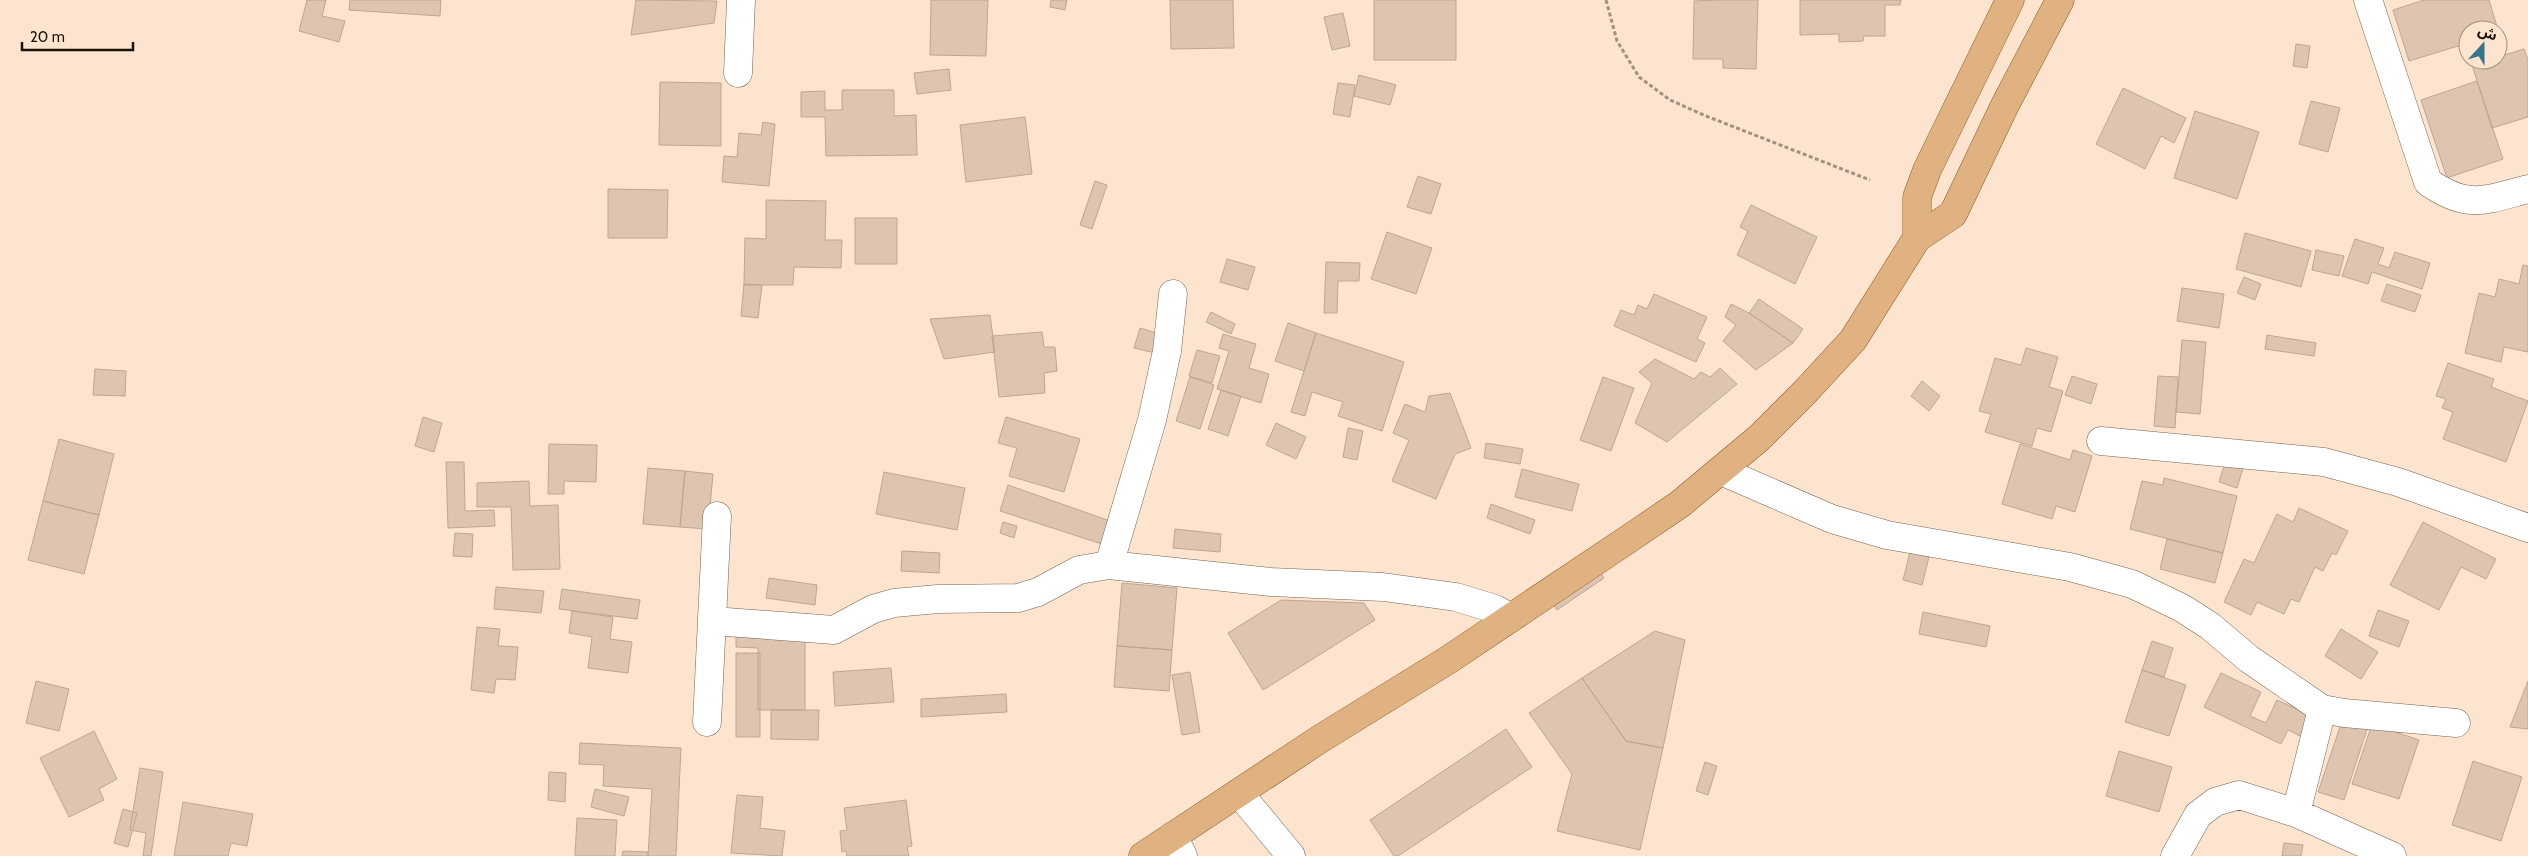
<svg xmlns="http://www.w3.org/2000/svg" width="2528" height="856" viewBox="0 0 2528 856" font-family="Cabin,'Noto Sans Arabic',sans-serif">
  <rect width="100%" height="100%" fill="#fde4cf"/>
  <!-- building -->
  <path fill="#dec5b1" stroke="#bea692" d="M307 0H326L322 16 345 21 339 42 299 31Z
    M350 0H441L440 16 349 10Z
    M636 0 717 1 714 23 631 35Z
    M931 0H988L986 56 930 55Z
    M1051 0H1067L1065 10 1050 7Z
    M1170 0H1233L1234 48 1171 49Z
    M1374 0H1456V60H1374Z
    M1717 0H1758L1756 69 1723 68V59H1693L1694 1Z
    M1800 0H1901L1900 5H1885V36H1864L1863 41 1839 42V34L1800 35Z
    M2424 0H2489L2499 33 2498 30H2468V43L2409 61 2393 10Z
    M1343 13 1350 46 1332 50 1324 17Z
    M2296 44 2310 46 2307 68 2293 66Z
    M2524 49 2528 60V117L2492 128 2472 65 2488 60H2498V57Z
    M949 69 951 90 917 94 914 73Z
    M1359 75 1396 85 1390 105 1354 96Z
    M2477 81 2503 159 2447 178 2421 100Z
    M660 82 721 83V146L659 145Z
    M1338 83 1355 85 1350 117 1333 114Z
    M2123 88 2186 118 2174 143 2161 136 2145 169 2096 144Z
    M842 90H894V116L916 115 917 155 826 156 825 117H801V92L825 91V110H842Z
    M2311 101 2340 108 2328 152 2299 144Z
    M2195 111 2259 132 2237 199 2174 178Z
    M1025 117 1032 174 966 182 960 125Z
    M763 122 775 124 769 186 722 182 724 156 737 157 739 133 761 135Z
    M1418 176 1441 184 1431 214 1407 207Z
    M1095 181 1107 185 1092 229 1080 225Z
    M608 189 668 190 667 238H608Z
    M766 200 826 201 825 240H842L841 268 794 267 793 285H744L745 238 766 239Z
    M1751 205 1817 237 1795 284 1737 255 1748 231 1740 227Z
    M855 218H897V264H855Z
    M1387 232 1432 248 1416 294 1371 279Z
    M2245 233 2311 251 2301 287 2236 269Z
    M2355 239 2384 248 2378 264 2389 268 2395 252 2430 263 2422 289 2372 272 2368 284 2342 276Z
    M2316 250 2344 256 2339 276 2312 270Z
    M1227 259 1255 267 1248 290 1220 282Z
    M1326 262 1360 263 1359 281H1338L1337 313H1324Z
    M2523 265 2528 266V352L2504 347 2501 362 2465 353 2479 293 2495 297 2499 279 2519 284Z
    M2244 277 2261 284 2255 300 2237 293Z
    M744 284 762 285 758 318 741 316Z
    M2387 284 2421 295 2415 312 2381 301Z
    M2182 288 2224 294 2219 328 2177 321Z
    M1654 294 1707 317 1697 339 1705 343 1696 362 1614 326 1621 310 1634 315 1638 305 1647 309Z
    M1759 299 1803 329 1793 343 1749 313Z
    M1731 304 1749 313 1793 343 1756 370 1723 341 1736 325 1725 317Z
    M1211 312 1235 324 1231 334 1206 322Z
    M990 315 995 352 944 359 930 319Z
    M1288 323 1316 333 1304 371 1275 361Z
    M1140 328 1160 334 1155 353 1134 348Z
    M1042 332 1044 347H1055L1057 371 1044 373 1045 393 999 397 992 336Z
    M1316 333 1404 362 1382 431 1338 416 1343 402 1312 392 1305 416 1291 412Z
    M1223 334 1256 344 1249 368 1269 374 1261 403 1217 389 1229 351 1219 348Z
    M2267 335 2316 343 2314 356 2265 349Z
    M2182 340 2206 342 2200 414 2176 412Z
    M2026 348 2058 357 2049 387 2063 391 2051 432 2037 428 2032 446 1985 432 1991 414 1979 411 1995 358 2021 365Z
    M1197 350 1220 356 1212 383 1189 376Z
    M1655 359 1694 379 1701 372 1710 377 1720 368 1737 384 1667 442 1635 423 1652 383 1639 372Z
    M2448 363 2494 379 2491 387 2528 401 2506 462 2443 439 2453 412 2442 408 2446 399 2436 396Z
    M95 369 126 371 125 396 93 395Z
    M2072 376 2097 384 2091 404 2065 395Z
    M2158 376 2178 377 2175 428 2154 426Z
    M1190 377 1214 385 1200 429 1176 421Z
    M1603 377 1634 388 1611 451 1580 440Z
    M1922 381 1940 396 1929 411 1911 396Z
    M1221 390 1241 396 1228 436 1208 429Z
    M1450 393 1471 448 1455 454 1436 499 1392 481 1409 440 1393 433 1405 404 1425 412 1429 396Z
    M423 417 442 423 434 452 415 446Z
    M1006 417 1080 439 1064 492 1009 476 1017 448 998 443Z
    M1276 423 1306 437 1296 459 1266 445Z
    M1348 428 1363 431 1357 460 1343 457Z
    M59 439 114 454 99 515 43 501Z
    M1486 443 1523 449 1520 464 1484 458Z
    M549 444 597 445 596 482 564 481V494H548Z
    M2020 444 2070 460 2073 450 2092 456 2075 512 2056 506 2052 519 2002 504Z
    M2227 456 2245 462 2237 488 2219 482Z
    M446 462H464L465 511 494 510 495 526 448 528Z
    M648 468 685 471 680 527 643 524Z
    M1522 469 1579 484 1572 511 1515 497Z
    M685 471 713 474 708 529 680 527Z
    M884 472 965 488 957 530 876 514Z
    M2164 478 2237 496 2223 553 2130 529 2142 481 2163 485Z
    M529 481 530 506 558 505 560 569 513 570 511 507H477V483Z
    M1008 485 1110 521 1102 544 1000 511Z
    M43 501 99 515 84 574 28 560Z
    M1491 504 1535 520 1530 534 1487 518Z
    M2299 508 2348 531 2336 555 2332 553 2323 571 2315 567 2299 602 2291 599 2284 614 2257 602 2251 615 2224 602 2244 559 2254 563 2277 514 2293 522Z
    M1003 522 1017 526 1014 538 1000 533Z
    M2423 522 2496 559 2486 579 2461 567 2439 610 2390 585Z
    M1175 529 1221 534 1220 552 1173 548Z
    M455 533 473 534 472 557 453 556Z
    M2167 539 2223 553 2215 583 2160 569Z
    M902 551 940 553 939 573 901 571Z
    M1910 552 1929 557 1922 585 1903 580Z
    M1596 566 1604 578 1557 610 1548 597Z
    M769 578 817 585 815 605 766 598Z
    M1122 583 1177 588 1172 650 1117 646Z
    M496 587 544 591 541 613 494 609Z
    M562 589 640 600 637 619 559 609Z
    M1281 600 1364 603 1375 620 1263 690 1228 633Z
    M2378 610 2409 621 2399 647 2369 636Z
    M572 611 613 617 610 639 632 642 628 673 588 668 592 637 569 633Z
    M1923 612 1990 626 1986 647 1919 634Z
    M736 624 805 625V710H758V648L736 647Z
    M477 627 500 629 498 646 518 647 515 680 496 679 494 693 471 690Z
    M2341 629 2378 652 2361 679 2325 656Z
    M1655 631 1685 640 1663 748 1626 741 1582 678Z
    M2152 641 2173 648 2164 677 2142 670Z
    M1117 646 1172 650 1169 691 1114 687Z
    M736 653H760V737H736Z
    M891 668 894 702 835 706 833 672Z
    M2142 670 2186 685 2169 736 2125 722Z
    M1190 672 1200 732 1182 735 1172 675Z
    M2221 673 2261 692 2250 716 2266 723 2277 700 2314 717 2304 738 2288 730 2281 744 2204 707Z
    M1582 678 1626 741 1663 748 1640 850 1557 831 1572 774 1529 713Z
    M36 681 69 689 59 731 26 723Z
    M2528 681V729L2510 727Z
    M1006 694 1007 712 921 717V699Z
    M771 710H819L818 740 771 739Z
    M2343 718 2368 726 2344 800 2318 792Z
    M2372 724 2419 740 2399 799 2352 784Z
    M1506 729 1532 767 1398 856H1394L1370 820Z
    M94 731 117 779 99 789 104 800 69 817 40 758Z
    M580 743 681 748 676 856H648L652 789 603 786 604 765 579 764Z
    M2119 751 2172 767 2159 812 2106 796Z
    M2473 761 2522 777 2501 841 2452 825Z
    M1705 762 1717 766 1708 795 1696 791Z
    M140 768 163 772 151 856H143L146 833 130 830Z
    M549 772 566 773 565 802 548 800Z
    M595 789 629 797 624 816 591 807Z
    M737 795 763 797 760 828 785 831 782 856 731 853Z
    M906 800 912 846 907 847 909 856H847L846 851 842 852 840 831 847 830 844 808Z
    M183 802 253 814 247 846 231 843 228 856H174Z
    M123 809 137 813 128 847 114 843Z
    M577 818 617 820 615 856H575Z
    M2284 843 2303 845 2301 856H2282Z
    M623 851 648 852V856H622Z"/>
  <g fill="none" stroke-linecap="round" stroke-linejoin="round">
    <!-- minor casing -->
    <g stroke="#77624f" stroke-width="29">
      <path id="minor" d="M2368 0 2428 182C2468 210 2485 200 2528 189
        M738 73 741 0
        M2101 441 2324 462 2398 482 2528 528
        M1721 471 1832 519 1887 535 2070 567 2132 584 2182 608 2210 626 2249 659 2322 709 2344 713 2456 723
        M1109 565 1152 420 1167 351 1173 294
        M713 621 834 630 873 609 894 603 938 599 1018 598 1038 592 1079 570 1109 565 1271 582 1383 587 1456 597 1495 609 1511 618
        M707 722 717 516
        M1239 793 1291 856
        M2296 813 2322 709
        M1173 836 1183 856
        M2175 856 2198 815 2215 802 2239 795 2296 813 2392 856"/>
    </g>
    <!-- major casing -->
    <g stroke="#8d5822" stroke-width="29">
      <path id="major" d="M1917 238V197L1927 170 2010 0
        M1143 856 1320 739 1448 660 1630 538 1680 504 1759 438 1805 392 1853 340 1917 238 1953 214 2005 105 2060 0"/>
    </g>
    <!-- path -->
    <path stroke="#a39081" stroke-width="3" stroke-dasharray="4 2.5" stroke-linecap="butt" d="M1606 0 1617 41 1639 77 1670 100 1706 116 1870 180"/>
    <!-- minor -->
    <use href="#minor" stroke="#fff" stroke-width="28"/>
    <!-- major -->
    <use href="#major" stroke="#e0b282" stroke-width="28"/>
  </g>
  <!-- north arrow -->
  <g transform="translate(2483 45) rotate(21)"><circle r="24" fill="#fde4cf" stroke="#a29080"/>
  <path d="M0-4L9 19L0 12L-9 19Z" fill="#36758a"/>
  <text y="-8" font-size="14" font-weight="bold" text-anchor="middle" fill="#1a110a">ش</text>
  </g>
  <!-- scale -->
  <path d="M22 42v8h111v-8" fill="none" stroke="#1a110a" stroke-width="2.5"/>
  <text x="30" y="42" font-size="15" fill="#1a110a" stroke="#fde4cf" stroke-width="4" paint-order="stroke">20 m</text>
</svg>
